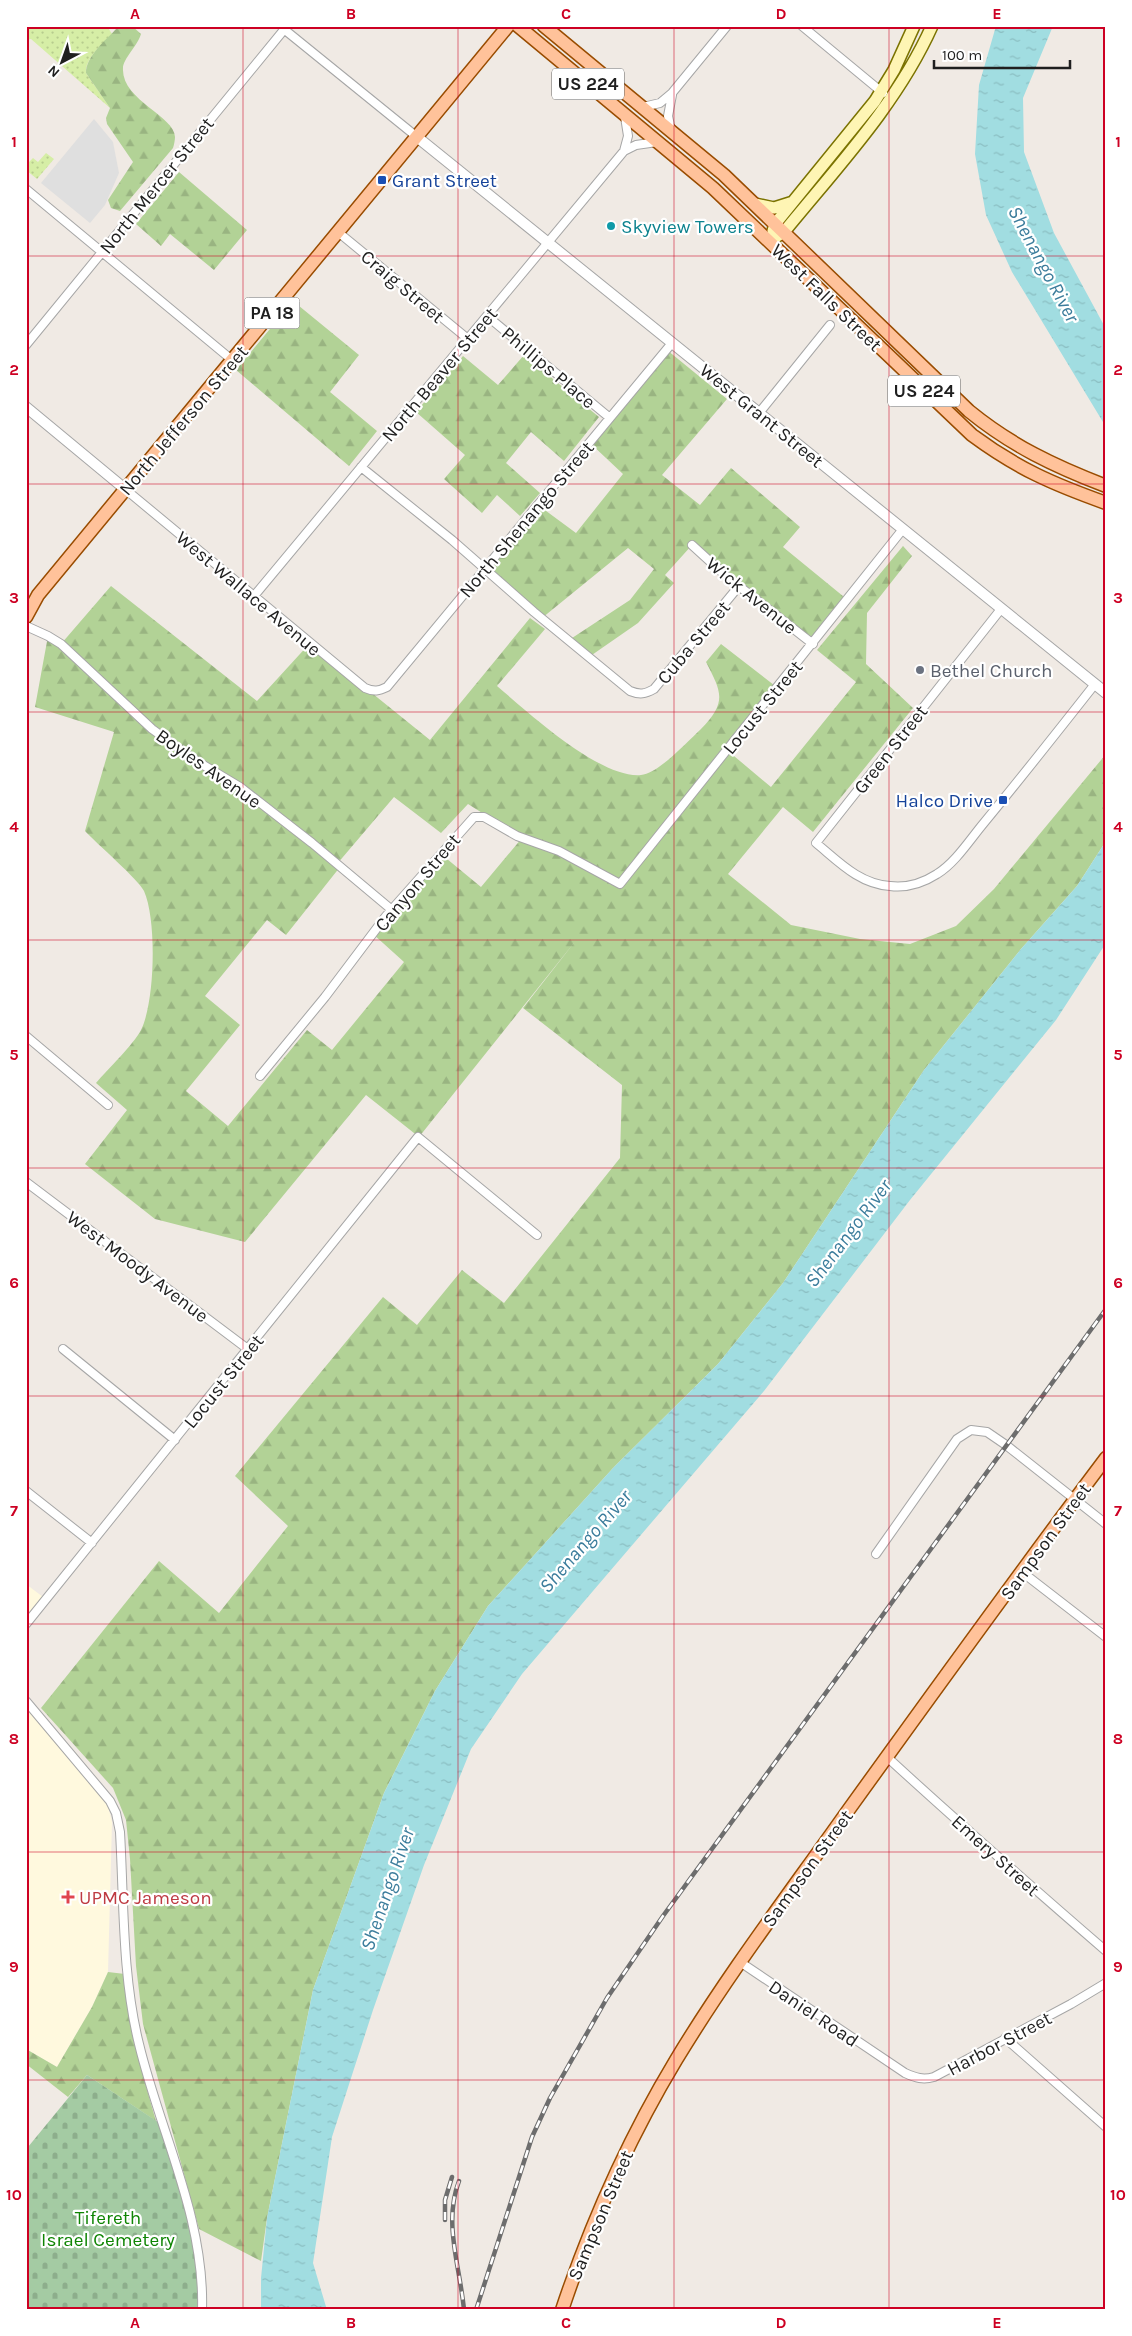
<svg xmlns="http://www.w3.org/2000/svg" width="1132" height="2336" viewBox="0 0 1132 2336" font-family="Karla,sans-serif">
  <defs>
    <pattern id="grass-dots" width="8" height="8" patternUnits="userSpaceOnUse" patternTransform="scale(1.25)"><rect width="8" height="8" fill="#d6eea6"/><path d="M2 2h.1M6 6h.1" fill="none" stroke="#b7cc8e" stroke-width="1.8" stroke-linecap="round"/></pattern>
    <pattern id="forest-firs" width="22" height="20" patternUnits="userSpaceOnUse" patternTransform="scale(1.25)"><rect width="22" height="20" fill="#b2d296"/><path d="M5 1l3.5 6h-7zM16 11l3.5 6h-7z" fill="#99b481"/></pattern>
    <pattern id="cemetery-stones" width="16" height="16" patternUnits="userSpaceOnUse" patternTransform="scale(1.25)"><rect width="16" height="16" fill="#a4cba3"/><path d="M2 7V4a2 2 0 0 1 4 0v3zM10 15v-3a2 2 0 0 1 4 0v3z" fill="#8dae8c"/></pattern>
    <pattern id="water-ripples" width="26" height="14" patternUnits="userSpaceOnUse" patternTransform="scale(1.25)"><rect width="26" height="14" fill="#a1dde1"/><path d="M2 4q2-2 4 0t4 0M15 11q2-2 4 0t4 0" fill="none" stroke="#8abdc1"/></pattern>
  </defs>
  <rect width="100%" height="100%" fill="#f0eae4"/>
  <!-- education -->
  <path fill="#fff9de" d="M26 1584 43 1597 26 1618Z
    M26 1705 99 1790 108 1806 112 1822 108 1972 92 2007 57 2067 26 2049Z"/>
  <!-- grass -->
  <path fill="url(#grass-dots)" d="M26 26H107L112 34C102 45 85 58 86 73L110 108 31 39 26 40Z
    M46 153 54 159 37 179 26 170V165L33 158 38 162Z"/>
  <!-- forest -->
  <path fill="url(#forest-firs)" fill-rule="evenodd" d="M132 26 141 34C138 45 123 59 123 68 121 100 175 116 175 137 175 140 174 145 173 148L120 211 111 208 108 200 133 162 107 124 106 118 110 108 86 73C86 56 106 40 117 28Z
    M179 172 247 230 214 270 170 234 161 246 136 224Z
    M293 301 359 355 330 392 377 431 349 466 236 370Z
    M667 350 727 399 662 475 700 505 731 468 800 527 783 547 849 601 813 644 692 545 665 575 674 583 638 623 589 657 569 640 630 600 654 569 628 548 542 618 485 569 538 505 576 533 623 474 590 443Z
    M524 355 599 417 564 461 531 432 506 463 540 493 520 516 497 495 482 513 444 479 465 455 416 412 463 356 498 385Z
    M903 546 912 556 867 613 866 664 913 708 813 832 783 807 728 874 791 925 860 939 910 944 956 926 994 889 1106 754V841L1077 886 1021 949 924 1070 783 1283 718 1364 614 1467 488 1606 435 1691 384 1793 313 1990 267 2218 261 2261 199 2229 143 2024 136 1966 130 1859 126 1820 113 1788 41 1708 159 1561 219 1613 288 1526 235 1476 383 1297 417 1325 462 1270 504 1303 620 1158 622 1085 523 1008 577 939 419 1137 366 1095 245 1242 155 1219 85 1164 127 1110 96 1083C107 1070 134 1044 141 1030 155 1002 157 920 144 891 139 880 96 843 85 831L114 732 35 707 48 636 61 644 111 586 257 701 310 643 430 740 530 618 545 629 497 686C528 712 600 779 641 775 658 774 688 741 701 729 727 702 722 693 706 662L721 644 779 689 728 751 771 787 856 682 817 650ZM394 797 441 833 468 804 522 838 481 887 441 854 373 934 404 962 332 1050 307 1030 228 1126 186 1091 240 1025 205 996 267 920 286 935 340 867 337 864Z
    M108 1972 125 1974C130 2026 141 2070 156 2121L87 2075 68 2097 26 2064V2049L57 2067 92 2007Z"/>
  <!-- cemetery -->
  <path fill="url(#cemetery-stones)" d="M87 2075 164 2126 189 2212 202 2310H26V2146L28 2147Z"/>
  <!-- parking -->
  <path fill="#dfdfdf" d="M94 119 113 142 119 173 105 205 90 223 41 183Z"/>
  <!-- water -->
  <path fill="url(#water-ripples)" d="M996 26H1053L1023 98 1024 152 1054 233 1106 329V427L1012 272 986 215 975 154 979 85Z
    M1106 841V943L1056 1020 910 1200 764 1391 522 1674 471 1749 424 1865 373 2010 332 2137 313 2263 327 2310H261V2278L267 2218 313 1990 384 1793 435 1691 488 1606 614 1467 718 1364 783 1283 924 1070 1021 949 1077 886Z"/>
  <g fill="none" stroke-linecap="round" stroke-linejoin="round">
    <!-- minor casing -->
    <g stroke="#a6a6a6" stroke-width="10">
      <path id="minor" d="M802 26 883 93
        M285 30 417 137
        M643 107 660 103 672 93 727 26
        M671 130 668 116 672 95
        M624 151 628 136 625 117
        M26 189 232 360
        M338 232 468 339
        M487 316 610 418
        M26 345 287 26
        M759 413 830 325
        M361 467 452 540 534 612 630 691C640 695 645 694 654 689L739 586
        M125 489 365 688C374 692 379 691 387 687L672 343
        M692 545 726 576 813 644
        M254 596 624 151 636 145 657 142
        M1001 609 816 843C838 861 859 884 890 886 906 888 923 883 937 874 955 863 969 841 983 824 1021 778 1058 731 1095 684
        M26 626 48 636 61 644 152 729 195 760 240 787 312 843 392 910
        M26 1036 108 1105
        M260 1076 325 997 386 916 474 817H484L517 836 559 851 620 884 903 529
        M26 1182 249 1350
        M63 1349 175 1440
        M26 1491 92 1543
        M876 1554 957 1439 971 1430 987 1432 1006 1445 1106 1524
        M1022 1572 1106 1637
        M26 1624 418 1137 537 1235
        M26 1701 110 1801 116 1813 120 1832C124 1902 122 1976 139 2044 160 2132 205 2218 202 2310
        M887 1757C959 1823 1032 1887 1106 1951
        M740 1962 905 2073C916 2078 923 2080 934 2077L1071 2004 1106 1983
        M1005 2038 1106 2127"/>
    </g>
    <!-- tertiary casing -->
    <g stroke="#a6a6a6" stroke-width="12">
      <path id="tertiary" d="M417 137 1106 693
        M26 407 125 489"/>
    </g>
    <!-- secondary casing -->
    <g stroke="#7b7300" stroke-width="14">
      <path id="secondary" d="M755 204 774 208 793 202
        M773 231 775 224 875 101 894 70 914 26
        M769 241 784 232C837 167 897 104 932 26"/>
    </g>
    <!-- primary casing -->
    <g stroke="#994c00" stroke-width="15">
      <path id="primary" d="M518 26 713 188 972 435C1018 469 1053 484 1106 503
        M544 26 724 175 969 411C1012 446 1054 466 1106 486
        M26 617 38 595 508 26
        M562 2310C591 2223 629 2138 676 2060 728 1974 789 1894 847 1812 932 1694 1018 1575 1106 1458"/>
    </g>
    <!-- minor -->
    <use href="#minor" stroke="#fff" stroke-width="8"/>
    <!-- tertiary -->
    <use href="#tertiary" stroke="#fff" stroke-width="10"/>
    <!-- secondary -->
    <use href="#secondary" stroke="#fef5b4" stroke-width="11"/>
    <!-- primary -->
    <use href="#primary" stroke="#ffc29a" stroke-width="12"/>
    <!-- rail casing -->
    <g stroke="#6d6d6d" stroke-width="4.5">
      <path id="rail" d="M459 2181C443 2223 460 2266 464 2310
        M445 2220V2200L452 2177
        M476 2310 532 2137 550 2098 607 1998 663 1916 1106 1309"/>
    </g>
    <!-- rail -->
    <use href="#rail" stroke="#fff" stroke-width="2.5" stroke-dasharray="8" stroke-linecap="butt"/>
  </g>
  <!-- grid -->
  <path fill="none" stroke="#cd0023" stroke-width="1" stroke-opacity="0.55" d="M243 26V2310M458 26V2310M674 26V2310M889 26V2310M26 256H1106M26 484H1106M26 712H1106M26 940H1106M26 1168H1106M26 1396H1106M26 1624H1106M26 1852H1106M26 2080H1106"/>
  <!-- markers -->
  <g fill="#1a4fb4" stroke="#fff" stroke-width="2">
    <rect x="377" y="175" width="10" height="10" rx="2.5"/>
    <rect x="998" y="795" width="10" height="10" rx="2.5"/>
  </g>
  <circle fill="#0f9aa8" stroke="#fff" stroke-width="2" cx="611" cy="226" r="5"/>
  <circle fill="#6b7280" stroke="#fff" stroke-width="2" cx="920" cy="670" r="5"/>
  <path fill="#e0444e" stroke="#fff" stroke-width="2" d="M65.5 1889.5h5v5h5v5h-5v5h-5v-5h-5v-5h5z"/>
  <g text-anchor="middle" stroke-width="4.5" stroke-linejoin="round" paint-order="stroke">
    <!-- shield labels -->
    <g fill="#fff" stroke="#626262" stroke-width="1">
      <rect x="552" y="68.5" width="72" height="31" rx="4"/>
      <rect x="244.5" y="297.5" width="55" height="31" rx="4"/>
      <rect x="888" y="375.5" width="72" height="31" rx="4"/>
    </g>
    <g font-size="18" font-weight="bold" fill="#1f1f1f">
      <text x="588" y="90">US 224</text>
      <text x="272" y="319">PA 18</text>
      <text x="924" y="397">US 224</text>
    </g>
    <!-- transit labels -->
    <g font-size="19" fill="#164399" stroke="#fff" text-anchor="start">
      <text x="392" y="187">Grant Street</text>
      <text x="993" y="807" text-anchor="end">Halco Drive</text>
    </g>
    <!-- street labels -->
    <g font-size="19" fill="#1f1f1f" stroke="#fff">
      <text transform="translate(156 185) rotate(-51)" y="7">North Mercer Street</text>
      <text transform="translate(403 286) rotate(40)" y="7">Craig Street</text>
      <text transform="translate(827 297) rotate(44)" y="7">West Falls Street</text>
      <text transform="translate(549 367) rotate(40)" y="7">Phillips Place</text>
      <text transform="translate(439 374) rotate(-50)" y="7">North Beaver Street</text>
      <text transform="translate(762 415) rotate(39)" y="7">West Grant Street</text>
      <text transform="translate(183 420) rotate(-50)" y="7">North Jefferson Street</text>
      <text transform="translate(526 519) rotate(-50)" y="7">North Shenango Street</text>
      <text transform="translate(249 593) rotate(40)" y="7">West Wallace Avenue</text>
      <text transform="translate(752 595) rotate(39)" y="7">Wick Avenue</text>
      <text transform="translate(693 642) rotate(-50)" y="7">Cuba Street</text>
      <text transform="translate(762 707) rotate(-51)" y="7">Locust Street</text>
      <text transform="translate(890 749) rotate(-52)" y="7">Green Street</text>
      <text transform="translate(209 768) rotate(35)" y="7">Boyles Avenue</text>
      <text transform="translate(417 882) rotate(-50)" y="7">Canyon Street</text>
      <text transform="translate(138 1266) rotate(37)" y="7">West Moody Avenue</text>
      <text transform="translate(223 1381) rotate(-51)" y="7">Locust Street</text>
      <text transform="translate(1045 1541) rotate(-54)" y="7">Sampson Street</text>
      <text transform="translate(996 1855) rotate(42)" y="7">Emery Street</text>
      <text transform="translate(807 1868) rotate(-54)" y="7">Sampson Street</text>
      <text transform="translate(814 2013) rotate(34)" y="7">Daniel Road</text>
      <text transform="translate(999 2043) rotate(-28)" y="7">Harbor Street</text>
      <text transform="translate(600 2215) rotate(-67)" y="7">Sampson Street</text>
    </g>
    <!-- culture labels -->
    <g font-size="19" fill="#0d838f" stroke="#fff" text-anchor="start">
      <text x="621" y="233">Skyview Towers</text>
    </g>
    <!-- worship labels -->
    <g font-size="19" fill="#5b616d" stroke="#fff" text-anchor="start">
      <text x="930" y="677">Bethel Church</text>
    </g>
    <!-- health labels -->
    <g font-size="19" fill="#be3a42" stroke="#fff" text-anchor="start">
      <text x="79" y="1904">UPMC Jameson</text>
    </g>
    <!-- park labels -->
    <g font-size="19" fill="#0f8504" stroke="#fff">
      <text x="108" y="2224">Tifereth<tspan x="108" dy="22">Israel Cemetery</tspan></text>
    </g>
    <!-- water labels -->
    <g font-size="20" font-style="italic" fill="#3c7d9c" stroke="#fff">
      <text transform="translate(1044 264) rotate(62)" y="7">Shenango River</text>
      <text transform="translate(848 1233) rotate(-53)" y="7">Shenango River</text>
      <text transform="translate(585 1541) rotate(-49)" y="7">Shenango River</text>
      <text transform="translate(387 1889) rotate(-71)" y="7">Shenango River</text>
    </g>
  </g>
  <!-- border -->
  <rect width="1132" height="2336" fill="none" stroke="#ffffff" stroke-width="55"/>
  <!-- north arrow -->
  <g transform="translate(62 62) rotate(221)" stroke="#ffffff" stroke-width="4" paint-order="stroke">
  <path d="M0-4L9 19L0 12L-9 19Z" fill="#1f1f1f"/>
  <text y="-8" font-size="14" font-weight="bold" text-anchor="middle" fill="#1f1f1f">N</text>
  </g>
  <!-- scale -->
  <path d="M934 60v8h136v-8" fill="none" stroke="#1f1f1f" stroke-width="2.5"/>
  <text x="942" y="60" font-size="15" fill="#1f1f1f" stroke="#ffffff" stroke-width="4" paint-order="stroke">100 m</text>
  <rect x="28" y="28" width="1076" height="2280" fill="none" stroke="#cd0023" stroke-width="2"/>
  <g font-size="16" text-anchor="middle" font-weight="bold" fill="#cd0023">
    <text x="135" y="19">A</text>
    <text x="351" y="19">B</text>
    <text x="566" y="19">C</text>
    <text x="781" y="19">D</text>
    <text x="997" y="19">E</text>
    <text x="14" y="147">1</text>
    <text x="1118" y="147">1</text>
    <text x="14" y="375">2</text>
    <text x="1118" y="375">2</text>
    <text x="14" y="603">3</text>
    <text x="1118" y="603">3</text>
    <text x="14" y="832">4</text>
    <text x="1118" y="832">4</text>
    <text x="14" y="1060">5</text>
    <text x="1118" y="1060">5</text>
    <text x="14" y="1288">6</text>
    <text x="1118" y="1288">6</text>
    <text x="14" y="1516">7</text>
    <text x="1118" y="1516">7</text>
    <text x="14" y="1744">8</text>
    <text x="1118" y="1744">8</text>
    <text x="14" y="1972">9</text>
    <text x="1118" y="1972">9</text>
    <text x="14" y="2200">10</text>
    <text x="1118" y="2200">10</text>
    <text x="135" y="2328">A</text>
    <text x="351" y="2328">B</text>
    <text x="566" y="2328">C</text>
    <text x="781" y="2328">D</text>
    <text x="997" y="2328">E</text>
  </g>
</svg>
